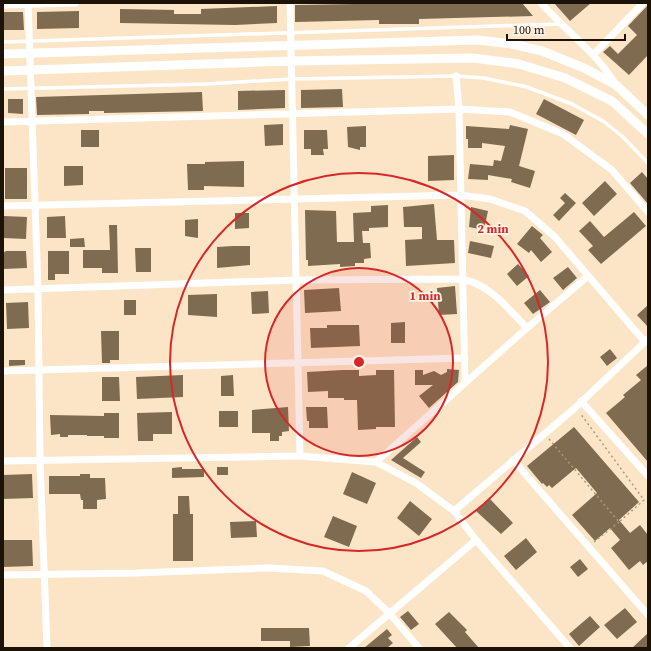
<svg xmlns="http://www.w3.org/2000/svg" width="651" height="651" viewBox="0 0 651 651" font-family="'Source Serif 4',serif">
  <rect width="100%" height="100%" fill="#fce5c6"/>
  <!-- building -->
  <path fill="#7f6b4f" d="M416 3H522L533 16 419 19V24H379V20L295 22V5Z
    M554 3H591L570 21Z
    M648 5V55L629 75 603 52 610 46 618 54 637 35 628 26Z
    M277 6V23L235 25 120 23V9L174 10V14H201V9Z
    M79 11V28L37 29V12Z
    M3 12H23L24 30H3Z
    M342 89 343 107 301 108V90Z
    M285 90V108L238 110V91Z
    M202 92 203 111 104 113V111H89V114L37 115 36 97Z
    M8 99H23V114L8 113Z
    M544 99 584 120 576 135 536 114Z
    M283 124V145L265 146 264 125Z
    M510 125 528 129 519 166 535 171 530 188 511 182 512 179 488 175V180L468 179 470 164 493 166 494 160 501 161 505 146 482 143V148H468V139H466V126L509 129Z
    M366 126V147H360V150L348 147 347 127Z
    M81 130H99V147H81Z
    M304 130H327L328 149H323L324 155H311V149H304Z
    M454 155V180L428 181V156Z
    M244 161V187L204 186V190H188L187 164H205V162Z
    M64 166H83V185L64 186Z
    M5 168H27V199H5Z
    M642 172 648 179V204L630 183Z
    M605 181 617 194 594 216 582 203Z
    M565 193 576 203 559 221 553 215 565 203 560 198Z
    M434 204 437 240H454L455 263 406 266 405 240 422 239V227H404L403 207Z
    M388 205V227L369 228V231H362L363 243H370L371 258 364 259V263H355V266L340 267V264L308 266V260H306L305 210 336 211 337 242H354L353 213 371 212V206Z
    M471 207 488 211 484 230 469 227Z
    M634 212 646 226 601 264 588 250 593 246 579 231 590 221 604 237Z
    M235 213H249V228L235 229Z
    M4 216 27 217 26 239 3 238Z
    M65 216 66 238H47V217Z
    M198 219V238L185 236V220Z
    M109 225H117L118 273H102V268H83V250H110Z
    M532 226 543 235 540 238 552 252 541 262 531 250 529 253 517 244Z
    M84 238 85 247H70V239Z
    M470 241 494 246 491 258 468 253Z
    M233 246H250V265L217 268V247Z
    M135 248H151V272H136Z
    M6 251H26L27 268 3 269V253Z
    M48 251H69V274H55V280H48Z
    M518 264 529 276 517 286 507 274Z
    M568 267 577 278 563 290 553 278Z
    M455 286 457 314 439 315 437 288Z
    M339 288 341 311 305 313 304 290Z
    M540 290 550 302 533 314 524 303Z
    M268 291 269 313 252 314 251 292Z
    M217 294V317L188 315V295Z
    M124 300H136V315H124Z
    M28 302 29 328 7 329 6 303Z
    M648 305V327L637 315Z
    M405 322V343H391V323Z
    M327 325H359L360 346 311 348 310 328H327Z
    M101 331H119V360H110V363H102Z
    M610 349 617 358 607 366 600 357Z
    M9 360H25V365L9 366Z
    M648 365V462L606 413 625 397 623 395 641 380 636 375Z
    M447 369 459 370 458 382 429 408 419 396 433 385H415V370H423V375L434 371 441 375 447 372Z
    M343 370H359V376L376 375V370H394L395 427H376V429L358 430 357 400H344V398H328V391L308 392 307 372Z
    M183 375V397L137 399 136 377Z
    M233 375 234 396H221V376Z
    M102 377H119L120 401H102Z
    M288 407 289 431 282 432V436H279V441H270V433H252V410Z
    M306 407H327L328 428H309V421H307Z
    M219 411H238V427H219Z
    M172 412V434H153V441H138L137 413Z
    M104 413H119V438H104V436H87V435H68V437H60V434L51 435 50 415 104 416Z
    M574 427 639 502 619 520 630 533 640 525 648 535V561L643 565 640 561 629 570 611 548 620 540 610 528 595 541 572 515 597 493 576 468 552 488 549 485 547 487 543 483 542 484 527 466Z
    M417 437 421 442 403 458 425 472 421 478 391 460Z
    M182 467V469H204V477L172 478V468Z
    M217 467H228V475H217Z
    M352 472 376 483 367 504 343 494Z
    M32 474 33 498 3 499V475Z
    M80 474H90V478H105L106 499 97 500V509H83V500H81L80 494H49V476H80Z
    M178 496H189L190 514H193V561H173V514H178Z
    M490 499 513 523 501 534 476 511Z
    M410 501 432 519 419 536 397 518Z
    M333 516 357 526 349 547 324 537Z
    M256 521 257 537 231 538 230 522Z
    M526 538 537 552 516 570 504 556Z
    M3 540H32L33 566 3 567Z
    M580 559 588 569 578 577 570 567Z
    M625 608 637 622 617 639 604 625Z
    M408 611 419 624 411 630 400 617Z
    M449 612 467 630 465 632 479 648H457L435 624Z
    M590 616 600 627 579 646 569 634Z
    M261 628H309L310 646 290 647V641H261Z
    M387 629 392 635 388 638 393 643 387 648H364Z
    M648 633V648H632Z"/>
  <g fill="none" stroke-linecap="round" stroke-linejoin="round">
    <!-- path -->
    <path stroke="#ab9981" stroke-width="1.5" stroke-dasharray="2 3" stroke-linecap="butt" d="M549 439 619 522 644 500 580 413
      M594 542 619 522"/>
    <!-- service -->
    <path stroke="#fff" stroke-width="3.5" d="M3 42 560 24
      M3 89 206 84 292 79 456 76 484 78 527 87 572 104 603 121 622 136 648 163"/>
    <!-- minor -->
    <path stroke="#fff" stroke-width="7" d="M28 3 38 289 40 460 47 648
      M290 3 300 456
      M541 3C565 30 598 54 616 85
      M3 5 75 3
      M593 55 643 3
      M456 76 459 109 465 381
      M3 122 459 109 510 112 563 134 612 170 648 212
      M3 206 460 195 490 199 525 211 555 237 645 342
      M3 290 296 280 462 279C491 285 507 308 527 328
      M3 371 465 358
      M581 401 648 476
      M513 460 648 615
      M3 461 300 456 376 462 416 483 454 511 476 540 570 648
      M376 462 527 328 588 276
      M454 511 576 407 648 339
      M3 575 136 573 268 568 323 571 366 591 390 614 419 648
      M349 648 476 540"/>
    <!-- tertiary -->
    <path stroke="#fff" stroke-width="9" d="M3 54 478 40 512 44 542 51 584 68 616 85 648 115
      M3 71 292 61 473 58 519 64 565 78 612 101 648 134"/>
  </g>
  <!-- distance rings -->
  <circle cx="359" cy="362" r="94" fill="#d62828" fill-opacity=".12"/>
  <g fill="none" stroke="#d62828" stroke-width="2">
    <circle cx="359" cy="362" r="94"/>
    <circle cx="359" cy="362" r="189"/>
  </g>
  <circle cx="359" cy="362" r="6" fill="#d62828" stroke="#fef5e8" stroke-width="2"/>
  <g font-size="12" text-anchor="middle" font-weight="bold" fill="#d62828" stroke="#fef5e8" stroke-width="3.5" stroke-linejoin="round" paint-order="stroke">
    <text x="493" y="233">2 min</text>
    <text x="425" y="300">1 min</text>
  </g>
  <!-- border -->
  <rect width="651" height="651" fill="none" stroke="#1b1308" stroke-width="8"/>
  <!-- scale -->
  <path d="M507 34v6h118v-6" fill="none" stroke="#1b1308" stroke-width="2"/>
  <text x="513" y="34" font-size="12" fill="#1b1308" stroke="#fef5e8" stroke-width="3" paint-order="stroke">100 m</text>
</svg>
